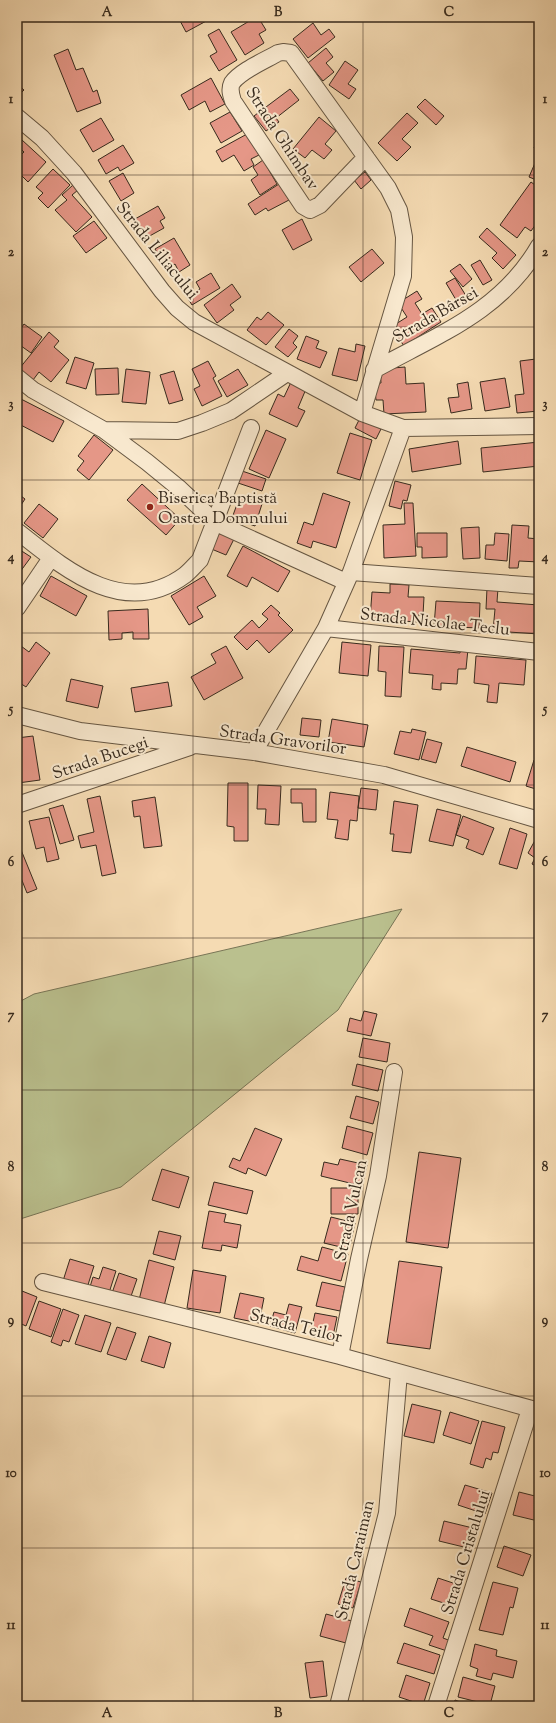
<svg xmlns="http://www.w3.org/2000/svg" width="556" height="1723" viewBox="0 0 556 1723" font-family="'Sorts Mill Goudy',serif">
  <rect width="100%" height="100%" fill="#f5dbb3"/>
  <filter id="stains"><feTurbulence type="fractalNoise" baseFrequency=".005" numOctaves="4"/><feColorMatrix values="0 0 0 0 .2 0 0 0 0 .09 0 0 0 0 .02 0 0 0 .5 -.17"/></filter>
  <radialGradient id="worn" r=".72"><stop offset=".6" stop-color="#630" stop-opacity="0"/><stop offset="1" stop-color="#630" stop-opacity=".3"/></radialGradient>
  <!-- green -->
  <path fill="#bac08e" stroke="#787556" d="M402 909 338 1010 121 1187 17 1220V1003L34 994Z"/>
  <!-- building -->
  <path fill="#e59787" stroke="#372a1d" d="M178 17H209L210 19 186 32Z
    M256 17H258L266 30 259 34 264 43 245 55 231 32Z
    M313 23 321 35 329 29 335 37 308 58 293 39Z
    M219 29 237 60 219 71 210 56 217 52 208 35Z
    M326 48 333 57 326 63 334 72 323 81 308 63Z
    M68 49 76 70 83 68 93 92 97 90 101 103 77 112 54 55Z
    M345 61 358 70 348 84 356 89 349 99 329 85Z
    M211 78 225 104 210 112 205 101 189 110 181 95Z
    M17 84 24 90 17 97Z
    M290 89 299 100 276 118 279 122 266 131 254 116Z
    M425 99 444 116 436 125 417 107Z
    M230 112 242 131 221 143 210 123Z
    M407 113 418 123 402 139 411 147 397 161 378 143Z
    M319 117 336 131 325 144 332 150 324 159 312 150 305 158 293 149Z
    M101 118 114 140 93 152 80 130Z
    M539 133V150L534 148Z
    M247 134 259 155 251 159 254 165 244 171 234 155 222 162 216 151Z
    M22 140 46 162 28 182 17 171V159L24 152 17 145Z
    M123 145 134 163 120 171 118 167 106 174 98 160Z
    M538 156H539V181L529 177Z
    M263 160 277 184 260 195 251 180 258 175 253 167Z
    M53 169 70 185 48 208 38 198 43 193 36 187Z
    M365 172 371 180 361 189 354 180Z
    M123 173 134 193 121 201 109 181Z
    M531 182 539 188V194L535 199 539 202V220L531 231 525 227 517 238 500 225Z
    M279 184 289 200 268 211 266 208 255 215 248 204Z
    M73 185 78 190 72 195 92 217 76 232 55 210 67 200 62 195Z
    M158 206 165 218 160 221 164 228 146 238 135 219Z
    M302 219 312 240 293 250 282 230Z
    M94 221 107 238 86 253 73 236Z
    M487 228 516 255 503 269 492 258 497 253 479 237Z
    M174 238 190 265 179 272 175 264 167 269 155 249Z
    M372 249 384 263 361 282 349 267Z
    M480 260 492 280 483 285 471 265Z
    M460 264 472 279 463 287 450 271Z
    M211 273 220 288 192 305 187 297 200 289 196 282Z
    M455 278 468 299 459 305 446 283Z
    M232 284 241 297 230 305 234 310 217 323 204 305Z
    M417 291 422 299 415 303 422 314 432 308 441 322 404 346 391 327 407 317 398 303Z
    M268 312 284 325 266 345 247 330 257 317 261 320Z
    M24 324 42 337 31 353 17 343V334Z
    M289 329 298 336 293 343 297 347 288 357 275 347Z
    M49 332 59 341 54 347 69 360 51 382 39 372 33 380 19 369Z
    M306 336 319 341 316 348 327 352 320 368 297 359Z
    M356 344 365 346 357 381 332 375 339 348 355 352Z
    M75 357 94 363 86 389 66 383Z
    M536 359 539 385V411L517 413 515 395 524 394 520 361Z
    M208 361 216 376 213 378 222 396 202 406 194 389 200 386 192 369Z
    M405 367 406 384 424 383 426 412 384 414 383 400H376L374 383H381L380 369Z
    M118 368 119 394 96 395 95 369Z
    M126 369 150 372 146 404 122 402Z
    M238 369 248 385 227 397 218 381Z
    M174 371 183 400 169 404 160 375Z
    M505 378 510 407 485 411 480 382Z
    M291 382 306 389 298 408 305 411 297 427 269 414 278 394 284 397Z
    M468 382 472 409 451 413 448 398 459 397 457 384Z
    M19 398 64 421 53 442 17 423V402Z
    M360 418 381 429 376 439 355 428Z
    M266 430 286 439 269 478 249 469Z
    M350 433 372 440 360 480 337 473Z
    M94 435 113 450 89 480 77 470 84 461 78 456Z
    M458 441 461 464 412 472 409 449Z
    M539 442V466L483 472 481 448Z
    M242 471 266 479 262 491 238 483Z
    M395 481 411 485 407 501 403 500 401 509 389 506Z
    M142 484 180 519 166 535 127 500Z
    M17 493 25 499 17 511Z
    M323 493 350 502 336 548 313 541 311 548 297 543 304 522 313 525Z
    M240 496 262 504 255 526 232 518Z
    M404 503H413L416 556 384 558 383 525 405 524Z
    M39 504 58 519 43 538 24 523Z
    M512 525 529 526 528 538 539 539V562L519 561 518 568H509Z
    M479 527 480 558 463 559 461 528Z
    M217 531 234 539 226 555 209 548Z
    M417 533H447V557L422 558V547H417Z
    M495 533 509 534 507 561 485 559 486 545H494Z
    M243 546 290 571 278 592 252 577 247 587 227 576Z
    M17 548 31 557 17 576Z
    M51 576 87 596 76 616 40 596Z
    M204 576 216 596 197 607 203 617 189 625 171 596Z
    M390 584 409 585 408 597H424L423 615H418V622L370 619 372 592 390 593Z
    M487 588H498L497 602 539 605V634L493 631 495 609H486Z
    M436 601 480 603 479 628 434 626Z
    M271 605 280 613 278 615 293 630 269 653 257 640 247 650 234 637 252 620 259 628 268 619 262 614Z
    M148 609 149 639H133V632L122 633V639L109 640 108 611Z
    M36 642 50 653 26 687 17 681V643L29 652Z
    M342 642 371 645 368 676 339 673Z
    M226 646 243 678 204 700 191 677 216 663 211 654Z
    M379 646 404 647 401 697 385 696 386 672 378 671Z
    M411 649 460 653 461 649H468L466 669H458L457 684 441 683V690L432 689 433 675 409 673Z
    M476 656 526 660 524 685 499 683 497 703 487 702 489 685 474 683Z
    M71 679 103 686 98 708 66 701Z
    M168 682 172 706 135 712 131 688Z
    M536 687H539V713H535Z
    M302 718 321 720 319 737 300 735Z
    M332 719 368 725 364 747 328 742Z
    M412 729 426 732 419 760 394 754 400 731 411 733Z
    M33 736 40 780 18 783 17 738Z
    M427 739 442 743 436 763 421 759Z
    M467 747 516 762 510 782 461 766Z
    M534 760 539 761V790L526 786Z
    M228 783H248V841H234V827L227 826Z
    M258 785 281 786 279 825 265 824 266 809H257Z
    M361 788 378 790 376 810 358 808Z
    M291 789H316V822H303L302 803H291Z
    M330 792 359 796 357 821 350 820 348 840 335 838 338 820 327 819Z
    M100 796 116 873 102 876 96 845 81 848 78 836 94 832 87 799Z
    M155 797 162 846 144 848 140 816 134 817 132 801Z
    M394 801 418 805 411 853 392 851 394 834H390Z
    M63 805 74 840 60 844 49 809Z
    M437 809 461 815 453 846 429 841Z
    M463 816 494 828 483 855 466 848 469 840 456 835Z
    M49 817 59 859 47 862 44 847 36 849 29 821Z
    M510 828 527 834 517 869 499 864Z
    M538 835 539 836V868L532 864 535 858 528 853Z
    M17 840 37 889 27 893 17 868Z
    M364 1011 377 1014 371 1036 347 1031 350 1018 361 1021Z
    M363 1038 390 1043 387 1062 359 1057Z
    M357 1064 383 1070 378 1091 352 1085Z
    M356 1096 379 1102 373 1124 350 1118Z
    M347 1126 373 1133 367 1155 342 1148Z
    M255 1128 282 1139 266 1176 248 1168 246 1174 229 1167 233 1158 240 1161Z
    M419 1152 461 1158 448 1248 406 1242Z
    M340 1159 367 1165 362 1186 321 1176 324 1162 338 1165Z
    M162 1169 189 1177 179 1208 152 1200Z
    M214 1182 253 1191 247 1214 208 1205Z
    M331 1188H358V1214H331Z
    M209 1211 226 1214 224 1222 241 1225 237 1248 222 1245 221 1251 202 1248Z
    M331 1217 355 1223 349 1249 324 1243Z
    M159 1231 181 1236 175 1260 153 1254Z
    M322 1247 348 1254 341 1281 297 1270 301 1256 318 1261Z
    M70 1259 94 1266 86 1291 62 1284Z
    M149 1260 174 1267 164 1306 139 1300Z
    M399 1261 442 1267 430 1349 387 1343Z
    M103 1267 116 1271 108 1296 89 1290 93 1277 99 1279Z
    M193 1270 226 1276 220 1313 187 1308Z
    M119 1273 137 1279 129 1302 111 1296Z
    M322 1282 345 1287 340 1311 316 1306Z
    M17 1289 37 1297 26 1326 17 1322Z
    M240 1293 264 1298 259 1323 234 1318Z
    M39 1301 61 1309 51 1337 29 1329Z
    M289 1304 302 1307 295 1333 270 1326 274 1312 286 1315Z
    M63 1309 79 1315 69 1342 63 1340 61 1346 51 1342Z
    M315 1313 337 1317 332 1341 310 1336Z
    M85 1315 111 1323 101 1352 75 1344Z
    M117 1327 136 1333 126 1360 107 1354Z
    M149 1336 171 1343 164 1368 141 1361Z
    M412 1404 441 1411 434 1443 404 1436Z
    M450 1412 479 1421 471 1444 443 1435Z
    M482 1421 505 1427 498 1453 493 1452 491 1460 486 1458 483 1468 470 1464Z
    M465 1485 492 1493 485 1514 458 1505Z
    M519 1492 539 1497 538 1521 513 1515Z
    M444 1521 477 1529 472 1549 439 1541Z
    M504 1546 531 1555 523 1576 497 1567Z
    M346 1578 361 1582 353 1608 338 1604Z
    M438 1578 459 1585 453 1606 431 1599Z
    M493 1582 518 1588 513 1608 510 1607 503 1635 479 1630Z
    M410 1608 449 1622 443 1638 451 1641 447 1651 429 1645 433 1636 404 1626Z
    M326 1614 352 1621 346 1643 320 1636Z
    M404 1643 440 1655 434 1674 397 1663Z
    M475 1644 497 1650 496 1656 517 1661 513 1678 493 1673 491 1680 476 1676 478 1669 470 1666Z
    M323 1661 327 1696 310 1698 305 1663Z
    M406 1675 430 1683 423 1705 399 1697Z
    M463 1677 495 1686 490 1705 458 1697Z
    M455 1700 471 1706H453Z"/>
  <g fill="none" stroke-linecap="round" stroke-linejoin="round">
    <!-- minor casing -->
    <g stroke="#665642" stroke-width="18">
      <path id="minor" d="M17 117 42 138 74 173 162 291 177 308 194 322 362 413 403 428 539 426
        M374 370C437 335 501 312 539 246
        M17 377 33 390 104 430 147 462 180 489 216 523 346 582
        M362 413 403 276 404 237 399 210 388 188 291 53 283 52 278 53C266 60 240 71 232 83 229 89 231 95 233 101L303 206 310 210 320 205 366 157
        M104 430 178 431 202 423 231 411 287 373
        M17 531C65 569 124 620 185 575 191 570 195 565 200 560L251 428
        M351 572 539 586
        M17 608 51 558
        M326 628 539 652
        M17 715 80 731 254 752 384 775 539 820
        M254 752 326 628 351 572 403 428
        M17 805 190 747
        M43 1282 340 1356 539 1411
        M340 1356 359 1259 378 1176 394 1072
        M338 1706 387 1513 399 1373
        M436 1706 530 1409"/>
    </g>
    <!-- minor -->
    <use href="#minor" stroke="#f8e8ce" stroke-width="16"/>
  </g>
  <!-- grid -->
  <path fill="none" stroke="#372a1d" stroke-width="1" stroke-opacity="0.55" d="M193 17V1706M363 17V1706M17 175H539M17 327H539M17 480H539M17 633H539M17 785H539M17 938H539M17 1090H539M17 1243H539M17 1396H539M17 1548H539"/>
  <!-- markers -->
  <circle fill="#8f2418" stroke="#f8e8ce" stroke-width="1.5" cx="150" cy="507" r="4"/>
  <g text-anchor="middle" stroke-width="4" stroke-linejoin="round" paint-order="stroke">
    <!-- street labels -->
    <g font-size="17" fill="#372a1d" stroke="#f8e8ce">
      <text transform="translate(283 138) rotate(57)" y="6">Strada Ghimbav</text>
      <text transform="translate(158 250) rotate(51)" y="6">Strada Liliacului</text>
      <text transform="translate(435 314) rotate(-30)" y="6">Strada Bârsei</text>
      <text transform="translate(435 621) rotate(6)" y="6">Strada Nicolae Teclu</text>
      <text transform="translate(283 739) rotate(8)" y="6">Strada Gravorilor</text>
      <text transform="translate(100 757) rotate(-19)" y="6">Strada Bucegi</text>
      <text transform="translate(350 1210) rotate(-78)" y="6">Strada Vulcan</text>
      <text transform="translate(296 1325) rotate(14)" y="6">Strada Teilor</text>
      <text transform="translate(465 1552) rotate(-73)" y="6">Strada Cristalului</text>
      <text transform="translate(354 1560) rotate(-77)" y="6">Strada Caraiman</text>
    </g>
    <!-- poi labels -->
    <g font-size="17" fill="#372a1d" stroke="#f8e8ce" text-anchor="start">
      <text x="158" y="503">Biserica Baptistă<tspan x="158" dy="20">Oastea Domnului</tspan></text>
    </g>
  </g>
  <!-- margin -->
  <rect width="556" height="1723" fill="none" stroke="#f5dbb3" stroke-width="44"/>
  <rect x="22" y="22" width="512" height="1679" fill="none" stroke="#372a1d" stroke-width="1.5"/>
  <g font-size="13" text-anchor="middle" font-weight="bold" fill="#372a1d">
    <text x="107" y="16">A</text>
    <text x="278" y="16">B</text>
    <text x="449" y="16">C</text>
    <text x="11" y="103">1</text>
    <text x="545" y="103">1</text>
    <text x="11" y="256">2</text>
    <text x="545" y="256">2</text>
    <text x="11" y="408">3</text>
    <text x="545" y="408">3</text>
    <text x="11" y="561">4</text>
    <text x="545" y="561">4</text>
    <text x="11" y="713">5</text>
    <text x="545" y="713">5</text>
    <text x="11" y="866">6</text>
    <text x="545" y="866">6</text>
    <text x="11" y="1019">7</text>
    <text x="545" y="1019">7</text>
    <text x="11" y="1171">8</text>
    <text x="545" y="1171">8</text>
    <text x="11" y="1324">9</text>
    <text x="545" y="1324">9</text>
    <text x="11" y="1477">10</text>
    <text x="545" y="1477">10</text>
    <text x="11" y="1629">11</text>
    <text x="545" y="1629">11</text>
    <text x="107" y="1717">A</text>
    <text x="278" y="1717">B</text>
    <text x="449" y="1717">C</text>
  </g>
  <rect width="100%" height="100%" filter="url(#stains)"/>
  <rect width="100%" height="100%" fill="url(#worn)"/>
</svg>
